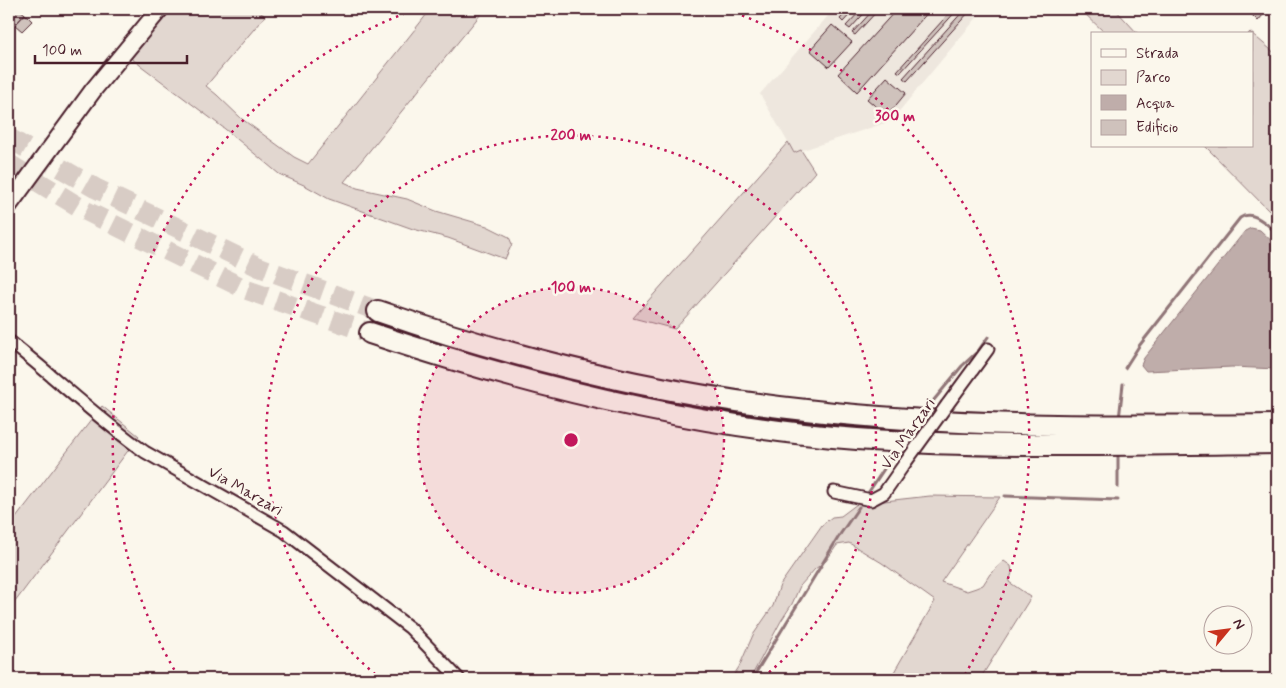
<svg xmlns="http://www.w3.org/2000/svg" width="1286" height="688" viewBox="0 0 1286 688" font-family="Mynerve,sans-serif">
  <rect width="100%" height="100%" fill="#fbf7ec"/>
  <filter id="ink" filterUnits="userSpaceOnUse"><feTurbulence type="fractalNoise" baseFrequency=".02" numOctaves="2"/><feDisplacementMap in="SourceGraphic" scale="10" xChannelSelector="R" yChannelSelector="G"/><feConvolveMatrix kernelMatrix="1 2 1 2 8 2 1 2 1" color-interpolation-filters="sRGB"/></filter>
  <g filter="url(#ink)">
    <!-- built -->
    <path fill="#eee7de" d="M834 9H984L891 121 794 153 760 94Z"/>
    <!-- green -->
    <path fill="#e2d7d0" stroke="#967b7e" d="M160 9H256L265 16 206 86 217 95 242 119 294 157 308 164 431 9H485L344 182 357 188 407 199 436 211 487 226 509 237 512 244 505 259 448 238 413 229 329 199 306 186 279 174 225 129 124 53Z
      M1080 9H1115L1138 34H1106Z
      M1250 32 1277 55V219L1205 146H1252V34H1248Z
      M788 142 794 153 801 150 815 172 675 329 633 318Z
      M102 406 139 436 9 610V527Z
      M930 496 1000 497 941 582 967 591 976 588 983 585 990 574 1004 561 1011 566 1012 573 1009 582 1031 597 980 679H890L935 601 882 563 849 543 837 545 826 561 815 569 800 586 792 604 781 621 750 679H731L739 667 753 635 773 606 780 585 822 525 832 517 841 516 857 504Z"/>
    <!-- water -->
    <path fill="#bfadaa" stroke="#907477" d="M1251 228 1260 230 1277 246V369L1232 367 1146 371 1141 365 1144 358 1245 231Z"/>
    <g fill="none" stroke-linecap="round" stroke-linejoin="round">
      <!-- stream -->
      <path stroke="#907477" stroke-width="3" d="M1125 368 1139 346 1240 218C1253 209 1267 225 1277 233
        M924 412 962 366 978 351 988 337
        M1119 419 1123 384
        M1118 487V452
        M868 493 898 448
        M1005 496 1118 500
        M752 679 841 533 859 507"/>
    </g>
    <!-- building -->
    <path fill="#cfc2bc" stroke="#4a1f2b" d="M9 9H19L25 14 15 25 9 19Z
      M849 9H855L843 22 840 19Z
      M862 9H868L850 29 846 26Z
      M874 9H879L855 35 852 33Z
      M897 9H931L857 92 838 74Z
      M953 9H958L900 73 897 71Z
      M965 9 969 12 907 81 903 78Z
      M1254 9H1268L1258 21 1250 13Z
      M25 14 32 21 22 31 15 25Z
      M832 25 852 42 829 67 810 50Z
      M887 77 906 93 887 116 867 99Z"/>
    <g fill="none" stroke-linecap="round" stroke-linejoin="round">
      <!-- motorway-tunnel -->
      <path stroke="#d8ccc5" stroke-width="20" stroke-dasharray="20 10" stroke-linecap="butt" d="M9 138 95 188 259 267 378 311
        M9 164 84 210 247 290 370 333"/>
      <!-- minor casing -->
      <g stroke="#4a1f2b" stroke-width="15">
        <path id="minor" d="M9 341C55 377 97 418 145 452L284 531 410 628 459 679
          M947 405 988 349
          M834 492 871 500 884 493 905 463"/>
      </g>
      <!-- secondary casing -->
      <g stroke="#4a1f2b" stroke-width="20">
        <path id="secondary" d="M9 205 94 89 160 9"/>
      </g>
      <!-- motorway casing -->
      <g stroke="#4a1f2b" stroke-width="24">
        <path id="motorway" d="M378 311C516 359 660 394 806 410 962 428 1120 426 1277 425
          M370 333C528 386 690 426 857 439 997 449 1137 444 1277 443"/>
      </g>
      <!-- minor -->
      <use href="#minor" stroke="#fbf7ec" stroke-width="11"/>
      <!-- secondary -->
      <use href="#secondary" stroke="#fbf7ec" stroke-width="16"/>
      <!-- motorway -->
      <use href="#motorway" stroke="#fbf7ec" stroke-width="20"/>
      <!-- minor-bridge casing -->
      <g stroke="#4a1f2b" stroke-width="15" stroke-linecap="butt">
        <path id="minor-bridge" d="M905 463 947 405"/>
      </g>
      <!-- minor-bridge -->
      <use href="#minor-bridge" stroke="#fbf7ec" stroke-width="11"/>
    </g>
  </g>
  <!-- distance rings -->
  <circle cx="571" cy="440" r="153" fill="#c2185b" fill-opacity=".12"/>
  <g fill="none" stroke="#c2185b" stroke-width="2.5" stroke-dasharray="2.5 5">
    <circle cx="571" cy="440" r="153"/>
    <path d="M381 679A305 305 0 1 1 761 679"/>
    <path d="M178 676A458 458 0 0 1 414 10M728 10A458 458 0 0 1 964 676"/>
  </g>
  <g text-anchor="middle" stroke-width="5" stroke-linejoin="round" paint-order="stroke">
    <!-- street labels -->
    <g font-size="16" fill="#4a1f2b" stroke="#fbf7ec">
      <text transform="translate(907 433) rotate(-55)" y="6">Via Marzari</text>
      <text transform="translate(246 490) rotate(30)" y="6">Via Marzari</text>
    </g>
  </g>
  <circle cx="571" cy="440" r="8" fill="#c2185b" stroke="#fbf7ec" stroke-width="2.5"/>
  <g font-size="15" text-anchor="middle" font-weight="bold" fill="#c2185b" stroke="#fbf7ec" stroke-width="5" stroke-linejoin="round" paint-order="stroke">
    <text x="895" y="121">300 m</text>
    <text x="571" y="140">200 m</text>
    <text x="571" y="292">100 m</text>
  </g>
  <!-- margin -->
  <rect width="1286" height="688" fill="none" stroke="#fbf7ec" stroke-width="30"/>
  <rect x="15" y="15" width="1256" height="658" fill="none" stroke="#4a1f2b" stroke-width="2" filter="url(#ink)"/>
  <!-- legend -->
  <rect x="1091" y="32" width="162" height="115" fill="#fbf7ec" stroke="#b4a19f"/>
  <rect x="1101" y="49" width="25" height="8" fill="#fbf7ec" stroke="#b4a19f"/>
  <text x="1136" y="58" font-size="15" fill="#4a1f2b">Strada</text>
  <rect x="1101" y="70" width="25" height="15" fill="#e2d7d0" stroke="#b4a19f"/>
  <text x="1136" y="82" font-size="15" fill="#4a1f2b">Parco</text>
  <rect x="1101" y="95" width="25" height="15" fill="#bfadaa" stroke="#b4a19f"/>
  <text x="1136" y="108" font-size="15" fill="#4a1f2b">Acqua</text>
  <rect x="1101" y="120" width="25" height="15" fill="#cfc2bc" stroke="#b4a19f"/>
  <text x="1136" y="132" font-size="15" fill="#4a1f2b">Edificio</text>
  <!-- north arrow -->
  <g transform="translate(1228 630) rotate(61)"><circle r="24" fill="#fbf7ec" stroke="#b4a19f"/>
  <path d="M0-4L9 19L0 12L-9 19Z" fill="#c8321e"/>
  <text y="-8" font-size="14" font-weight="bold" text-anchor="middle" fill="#4a1f2b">N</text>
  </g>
  <!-- scale -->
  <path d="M35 55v8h152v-8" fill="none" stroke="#4a1f2b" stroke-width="2.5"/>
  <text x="42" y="55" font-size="15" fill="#4a1f2b" stroke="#fbf7ec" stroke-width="4" paint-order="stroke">100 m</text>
</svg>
